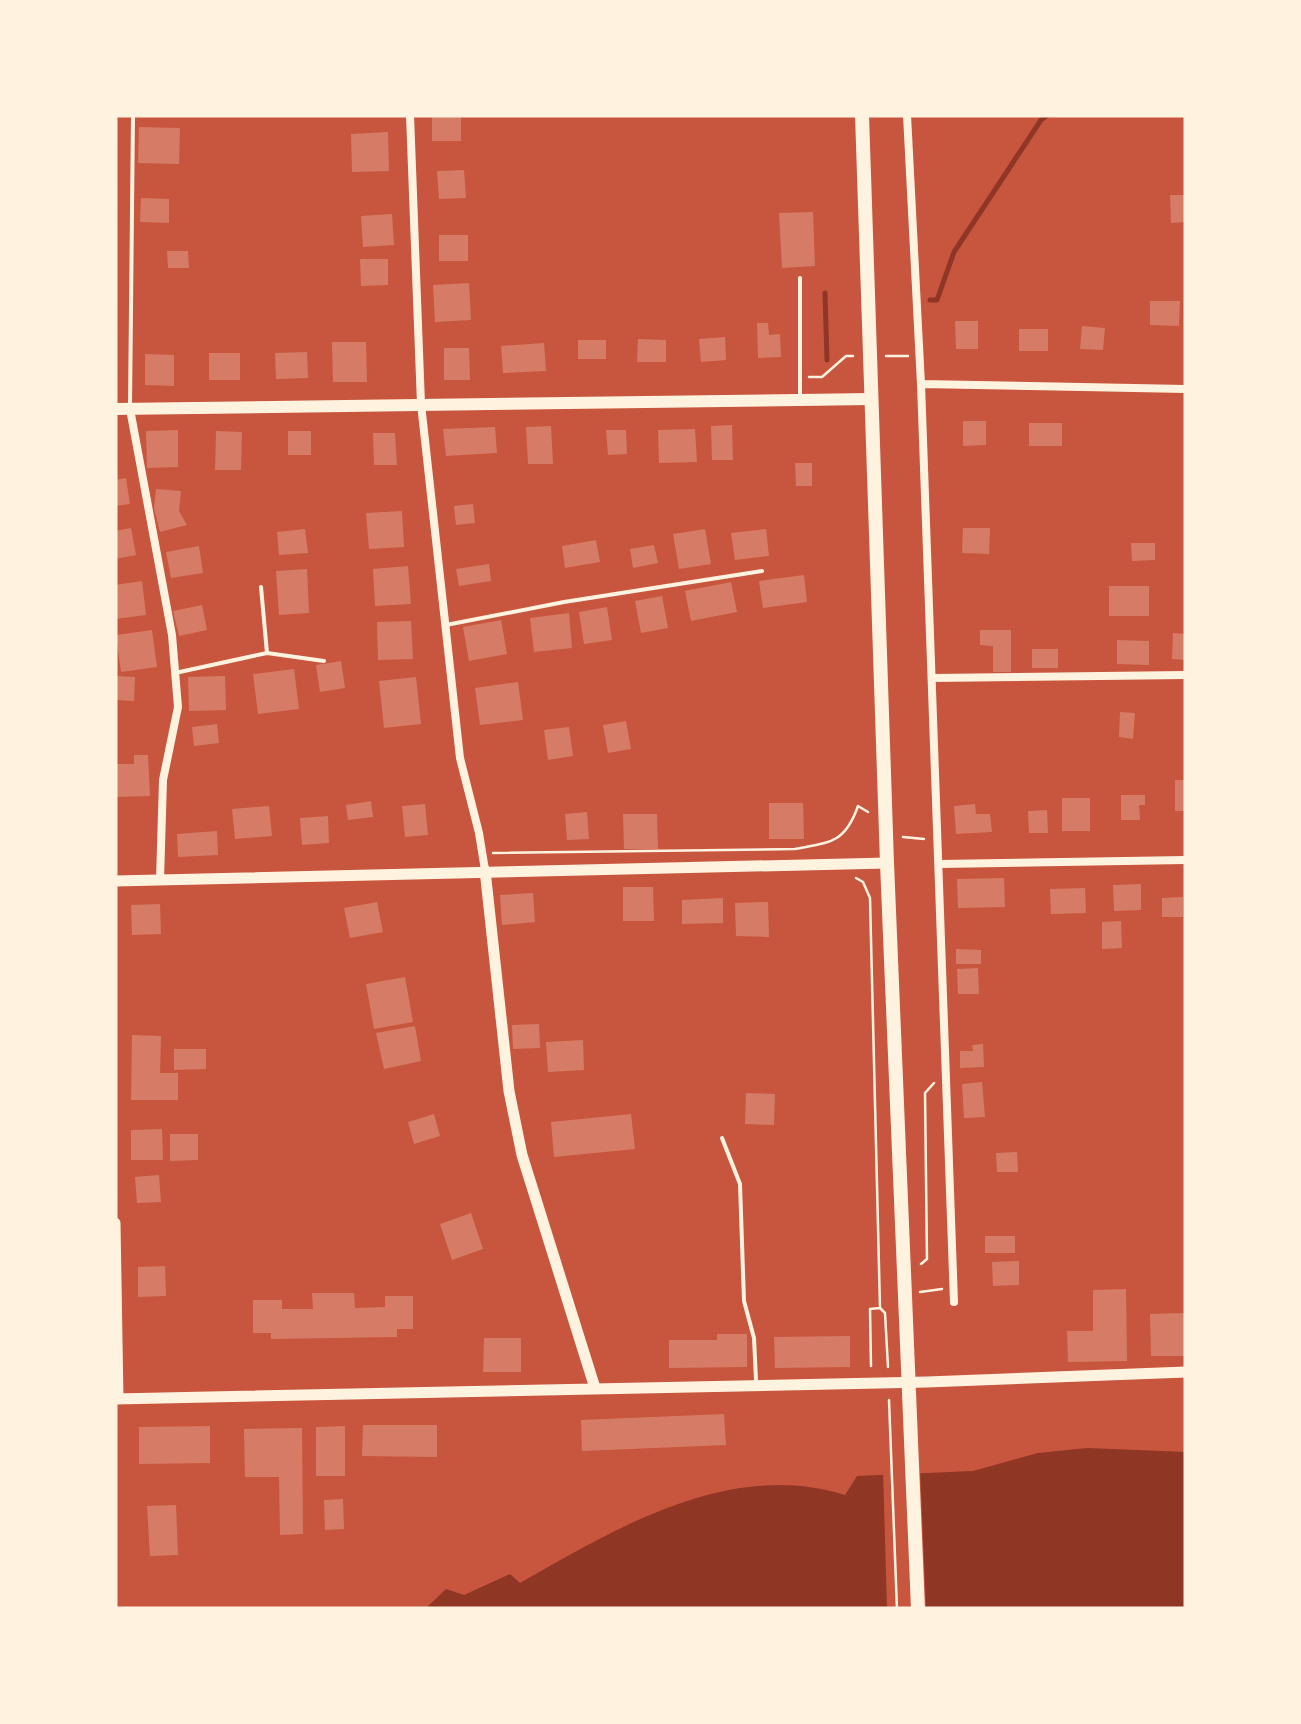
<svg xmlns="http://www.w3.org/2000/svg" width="1301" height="1724" viewBox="0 0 1301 1724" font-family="'IBM Plex Serif',serif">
  <rect width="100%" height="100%" fill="#c8553d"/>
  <!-- water -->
  <path fill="#8f3625" d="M1087 1448 1186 1452V1609H425L446 1589 464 1595 510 1574 520 1583C617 1528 730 1459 845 1495L857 1476 973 1471 1038 1453Z"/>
  <!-- pier -->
  <path fill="#c8553d" d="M920 1468 926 1609H887L883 1470Z"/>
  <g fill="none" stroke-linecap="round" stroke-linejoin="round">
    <!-- stream -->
    <path stroke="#8f3625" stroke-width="5" d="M825 293 827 360
      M930 300H937L954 252 1041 120 1048 115"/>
  </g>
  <!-- building -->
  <path fill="#d67c66" d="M432 117H461V141H432Z
    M139 127 180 128 179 164 138 163Z
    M388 132 389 171 352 172 351 134Z
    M464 170 466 198 439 199 437 171Z
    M1170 195H1186V222L1171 223Z
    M141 198 169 199V223L140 222Z
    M813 212 815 266 782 268 779 213Z
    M392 214 394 245 363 247 361 216Z
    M439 235H468V261H439Z
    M167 251H188L189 268H168Z
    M360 259H388V285L361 286Z
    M469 283 471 320 435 322 433 285Z
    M1150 301H1180L1179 326 1150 325Z
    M955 321H978V349H956Z
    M757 323H768L769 335 780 334 781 357 758 358Z
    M1082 326 1105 328 1103 350 1080 349Z
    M1019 329H1048V351H1019Z
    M725 337 726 360 701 362 699 339Z
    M638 339 666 340V362H637Z
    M578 340H606V359H578Z
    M332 342H366L367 382H333Z
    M544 343 546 371 503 373 501 346Z
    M444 348H469L470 380H444Z
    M307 352 308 378 276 379 275 353Z
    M209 353H240V380H209Z
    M145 354 174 355V386L145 385Z
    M963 421H986V445L963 446Z
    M1029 423H1062V446H1029Z
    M732 425 733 460H712L711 426Z
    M551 426 553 464H528L526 427Z
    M495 427 497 453 446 456 443 429Z
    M695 429 697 462 659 463 658 430Z
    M178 430V467L147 468 146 431Z
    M606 430H626L627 454 608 455Z
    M216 431 242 432 241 470H215Z
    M288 431H311V455H288Z
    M373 433H395L397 465H374Z
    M795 463H812V486H796Z
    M126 478 130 504 115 506V480Z
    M156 489 181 491 179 511 187 525 160 532 154 508Z
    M473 504 475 523 456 525 454 506Z
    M402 511 404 547 369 549 366 513Z
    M131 528 136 555 115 559V531Z
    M963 528H990L989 554 962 553Z
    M305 529 308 553 279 555 277 532Z
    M705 529 711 564 679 569 673 534Z
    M766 529 769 556 735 560 731 533Z
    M596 540 600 562 565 568 562 546Z
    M1131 543H1155V560L1132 561Z
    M654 545 658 563 633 568 630 549Z
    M199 546 203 573 171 578 166 552Z
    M489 564 491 581 459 586 456 569Z
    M408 566 411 604 375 606 373 569Z
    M307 569 309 613 279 615 276 571Z
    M804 575 807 602 763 608 759 581Z
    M142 581 146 615 115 619V585Z
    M731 582 737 612 691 621 685 591Z
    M1109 586H1149V616H1109Z
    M662 596 668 628 641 633 635 601Z
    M202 605 207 630 179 636 173 611Z
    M607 607 612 640 584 644 579 612Z
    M569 613 572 648 534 652 530 618Z
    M501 620 507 654 469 661 463 627Z
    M411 621 413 659 378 660 377 622Z
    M152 630 157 667 121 672 116 635Z
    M980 630H1011V672H993V646L980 645Z
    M1173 633 1186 634V660L1172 659Z
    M1117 640 1149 641V665L1117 664Z
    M1032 649H1058V668H1032Z
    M341 661 345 688 320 692 316 665Z
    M294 669 299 709 258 714 253 674Z
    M115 676 135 677 134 701 115 700Z
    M225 676 226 710 189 711 188 677Z
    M416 677 421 724 384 728 379 681Z
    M518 682 523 720 480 725 475 688Z
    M1120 712 1135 713 1133 739 1119 737Z
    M626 721 631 749 608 753 603 725Z
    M217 724 219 743 194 746 192 727Z
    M569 727 573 756 548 760 544 730Z
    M134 755H148L150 796 115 797V764H134Z
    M1175 780H1186V811H1175Z
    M1121 795H1145V805H1139L1140 820H1121Z
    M1062 798H1090V831H1062Z
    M371 801 373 817 348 820 346 805Z
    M769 803H803L804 839H769Z
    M425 804 428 835 405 837 402 806Z
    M975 804 976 814H990L992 832 956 834 954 806Z
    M269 806 272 836 235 839 232 809Z
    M1047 810 1048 833H1029L1028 811Z
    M587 812 589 839 567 840 565 814Z
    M623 814H657L658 849H624Z
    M328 816 329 843 302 845 300 818Z
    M217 831 218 855 178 857 177 834Z
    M1004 878 1005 907 958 908 957 879Z
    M1141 884V910L1114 911 1113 885Z
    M623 887H653L654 921H623Z
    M1085 888 1086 913 1051 914 1050 889Z
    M533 893 535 922 502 925 500 895Z
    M1183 897V917H1162V898Z
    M723 898V923L682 924V900Z
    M377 902 383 932 350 938 344 908Z
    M768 902 769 937 736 936 735 903Z
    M160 904 161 934 132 935 131 905Z
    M1121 921 1122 948 1102 949V922Z
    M956 949 981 950V964H956Z
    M978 968 979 994H958L957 969Z
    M405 977 413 1022 374 1029 366 984Z
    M539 1024 540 1048 513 1049 512 1025Z
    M415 1026 421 1061 384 1069 376 1033Z
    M132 1035 161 1036 160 1073H178V1100H131Z
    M583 1040 584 1070 548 1072 546 1042Z
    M983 1044 984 1067 960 1068V1051H973L972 1045Z
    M174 1049H206V1069L174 1070Z
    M982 1082 985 1117 964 1118 962 1084Z
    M746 1093 775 1094 774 1125 745 1124Z
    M434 1114 440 1136 414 1144 408 1122Z
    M631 1114 635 1149 554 1157 551 1122Z
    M162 1129 163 1160H131V1130Z
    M170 1134H198V1160L170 1161Z
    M1017 1152 1018 1172H997L996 1153Z
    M159 1175 161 1202 137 1203 135 1177Z
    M471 1213 483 1249 452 1260 440 1224Z
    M985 1236H1015V1253H985Z
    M1019 1261V1285L993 1286 992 1262Z
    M165 1266 166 1296 138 1297V1267Z
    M1126 1289 1127 1361 1068 1362 1067 1331H1093V1290Z
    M312 1293H354L355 1308 385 1307V1296H413V1329H397V1337L271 1339V1333H253V1300H282V1309H313Z
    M1185 1313 1186 1356H1151L1150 1314Z
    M717 1334H747V1367L669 1368V1340H717Z
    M850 1336V1367L775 1368 774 1337Z
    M484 1338H521V1372H483Z
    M724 1414 726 1445 582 1451 581 1420Z
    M363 1425H437V1457L362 1456Z
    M210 1426V1463L139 1464V1427Z
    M345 1426V1476H316V1427Z
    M302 1428 303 1534 280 1535 279 1477H245L244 1429Z
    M343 1499 344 1529 325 1530 324 1500Z
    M176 1505 178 1555 150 1556 147 1506Z"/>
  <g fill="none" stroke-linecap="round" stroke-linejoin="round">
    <!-- path -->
    <path stroke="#fff3e0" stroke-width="2.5" d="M886 356H908
      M809 377H822L846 356H853
      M903 837 924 839
      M493 853 795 849C831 842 845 843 858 806L868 812
      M856 878 863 882 870 898 880 1308 885 1313 888 1367
      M921 1264 927 1259 925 1093 934 1083
      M920 1292 942 1289
      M871 1366 870 1309 880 1308
      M889 1400 897 1609"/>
    <!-- service -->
    <path stroke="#fff3e0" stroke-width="4" d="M800 278V395
      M130 405 133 115
      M261 587 267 653
      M446 625 564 602 762 571
      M175 673 267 653 324 661
      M722 1138 740 1184 744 1301 754 1338 756 1380"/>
    <!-- minor -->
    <path stroke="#fff3e0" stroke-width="8" d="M410 115 421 404 460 758 479 833 485 870
      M907 115 921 384 954 1302
      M921 384 1186 389
      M130 409 172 635 178 707 163 780 160 880
      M932 678 1186 675
      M939 864 1186 860"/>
    <!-- secondary -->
    <path stroke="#fff3e0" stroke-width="11" d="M485 870 509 1091 522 1155 595 1388
      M115 881 887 863
      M115 1223 118 1399
      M115 1399 927 1382 1186 1372"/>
    <!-- primary -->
    <path stroke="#fff3e0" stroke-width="12" d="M115 409 871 399"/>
    <!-- trunk -->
    <path stroke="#fff3e0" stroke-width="14" d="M862 115 887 863 918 1609"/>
  </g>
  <!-- border -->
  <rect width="1301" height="1724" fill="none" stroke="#fff3e0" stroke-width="235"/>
</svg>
